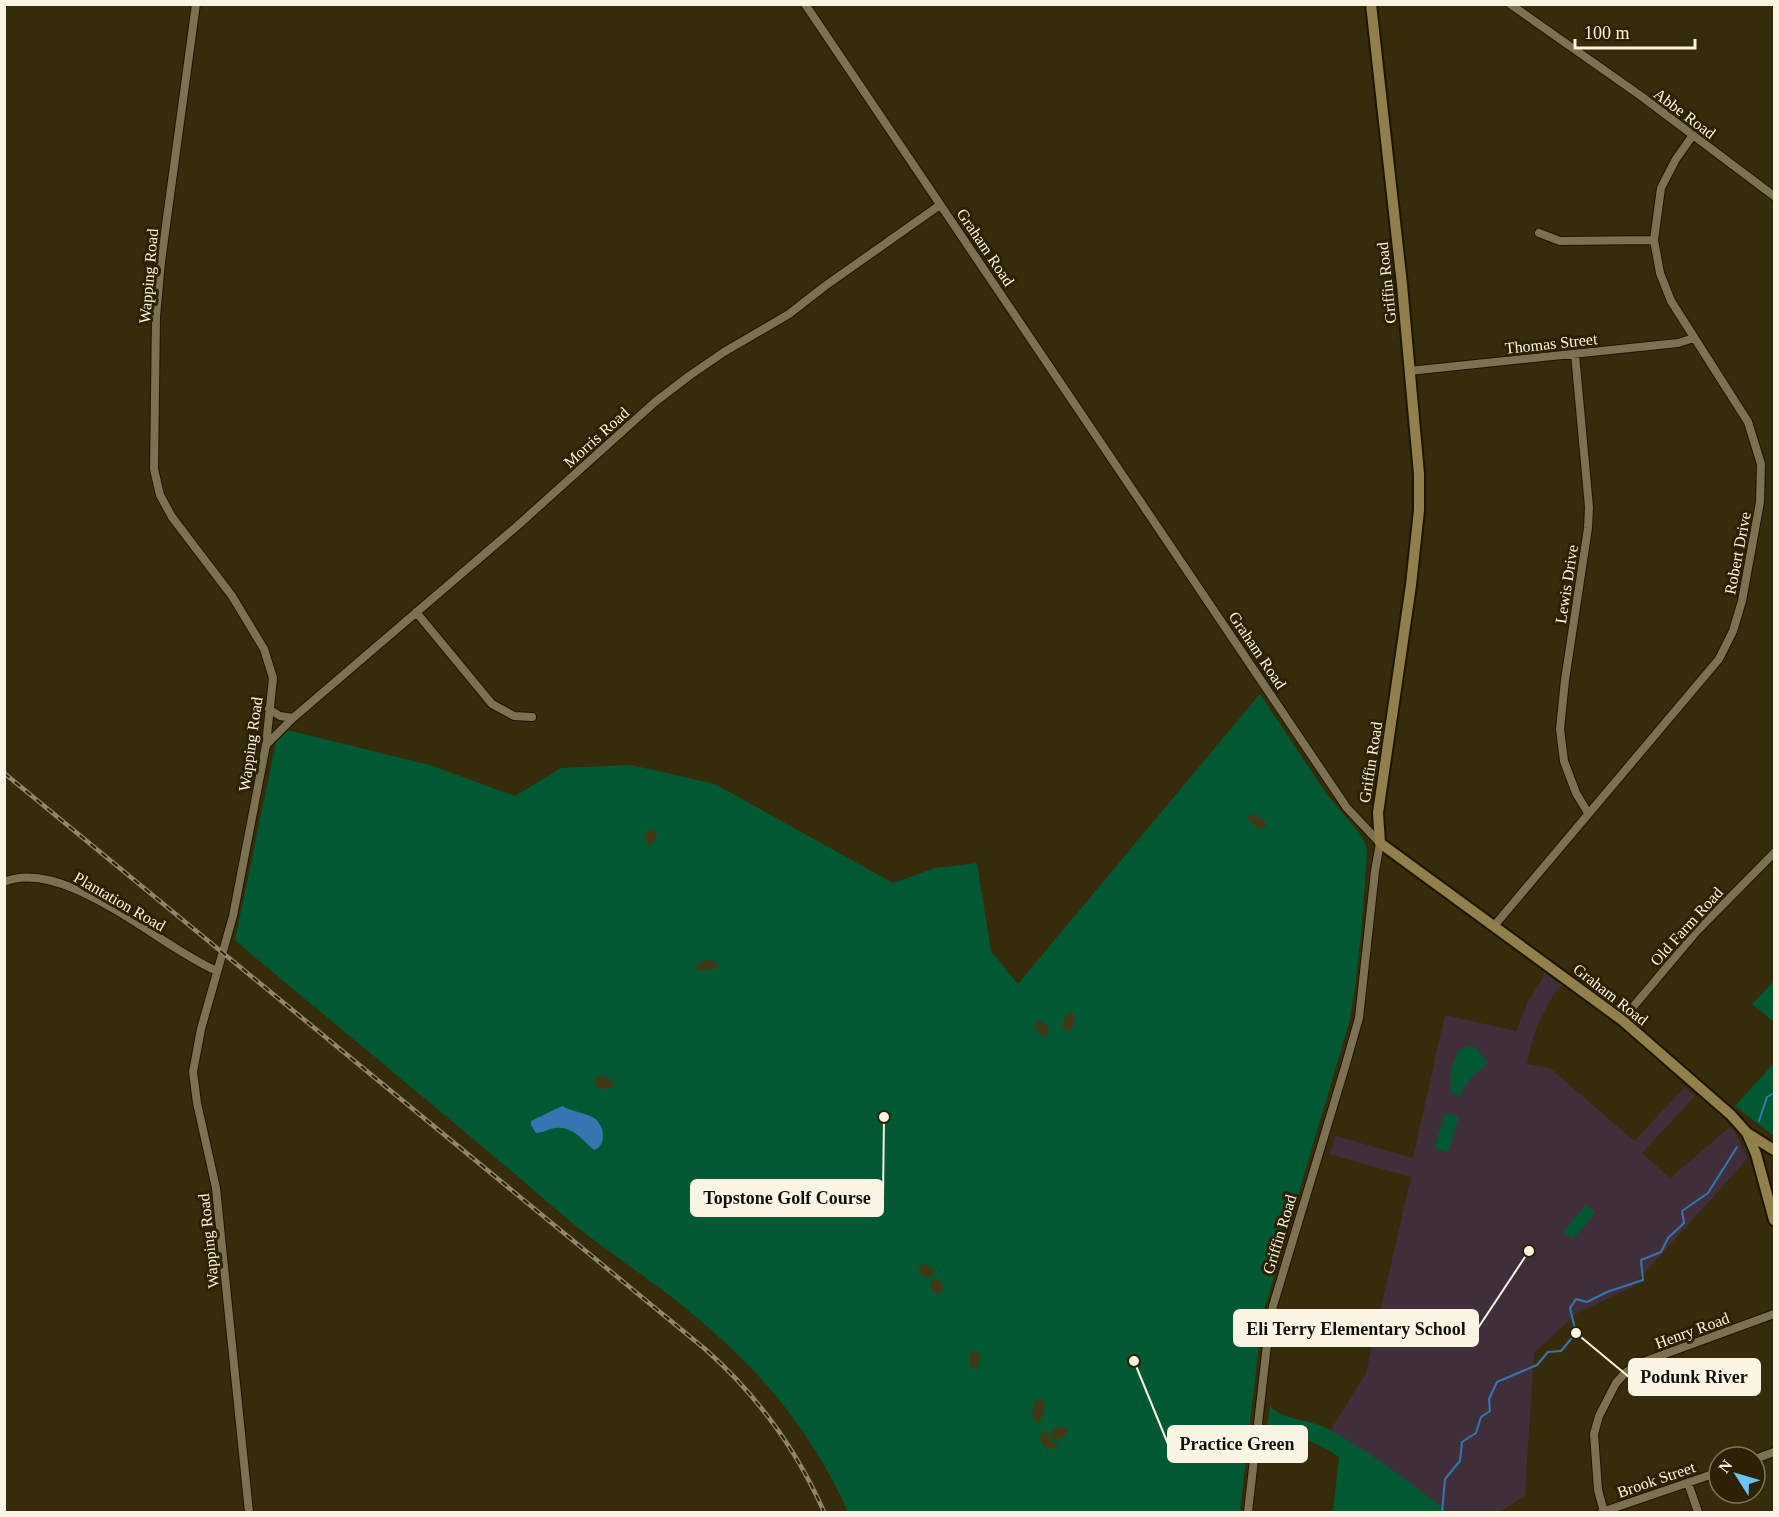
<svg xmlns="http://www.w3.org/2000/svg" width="1779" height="1517" viewBox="0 0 1779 1517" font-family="'Times New Roman',serif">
  <rect width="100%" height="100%" fill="#362c0c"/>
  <!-- education -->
  <path fill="#3f2f3a" d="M1544 972 1563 986 1557 989 1540 1019 1531 1044 1527 1064 1550 1068 1634 1141 1685 1087 1695 1096 1642 1153 1670 1178 1731 1126 1748 1158 1632 1287 1577 1313 1534 1353 1525 1495 1500 1512H1449L1379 1462 1330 1431 1366 1373 1411 1177 1329 1154 1336 1136 1413 1158 1445 1015 1516 1031 1528 1001 1543 978Z"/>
  <!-- green -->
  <path fill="#005933" d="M1260 694 1326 793 1360 834 1365 843 1367 852 1361 935 1354 994 1349 1023 1262 1317 1240 1512H848C808 1422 749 1358 673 1298 639 1272 604 1249 571 1222 516 1175 461 1128 405 1082 348 1034 291 988 235 940L279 728 430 765 515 796 561 768 631 765 715 784 893 883 935 868 977 863 991 951 1018 984Z
    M1774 981V1022L1752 1004Z
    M1469 1046 1477 1049 1488 1063 1470 1078 1466 1086H1464L1461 1096 1451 1093V1070L1458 1051Z
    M1774 1063V1136L1735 1106Z
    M1445 1113 1459 1117 1448 1152 1434 1148Z
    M1586 1205 1595 1212 1585 1226 1572 1239 1563 1232Z
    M1270 1405C1275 1417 1306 1420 1319 1425 1365 1446 1409 1483 1449 1512H1333L1339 1457C1320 1444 1297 1434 1273 1431L1266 1436Z"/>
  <!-- sand -->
  <path fill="#413818" d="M1254 813 1263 819 1267 825 1265 828 1259 829 1249 821 1248 816Z
    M652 829 656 831 657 839 648 846 644 837 646 832Z
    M706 960 715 961 718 968 714 970H697L696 967 698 963Z
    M1071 1012 1075 1016 1073 1028 1067 1032 1063 1029C1061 1023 1065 1014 1071 1012Z
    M1039 1019 1050 1029 1047 1036 1041 1035 1035 1029V1023Z
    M599 1075 611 1080 615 1085 606 1090 597 1087 594 1081Z
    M922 1264C927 1264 934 1268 934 1274L931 1277C925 1279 919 1274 918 1268Z
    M934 1279C941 1279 944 1285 943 1291L939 1294C934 1294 930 1288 930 1283Z
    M977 1351 980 1354 978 1369H974C969 1366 968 1357 971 1353Z
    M1041 1398C1046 1404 1045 1418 1039 1422L1034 1420 1032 1415 1035 1402Z
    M1064 1426 1068 1430 1065 1436 1057 1440 1051 1438 1052 1429Z
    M1043 1431H1047L1050 1440 1058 1444 1057 1448 1049 1449 1043 1446 1040 1437Z"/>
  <!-- water -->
  <path fill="#3675af" d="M562 1106C572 1112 584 1112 594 1118 605 1125 607 1146 594 1150 582 1140 573 1126 555 1128 548 1129 543 1133 536 1133L531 1125V1121Z"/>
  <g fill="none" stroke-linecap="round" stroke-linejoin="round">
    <!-- stream -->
    <path stroke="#3675af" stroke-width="2" d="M1759 1121 1767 1097 1774 1093
      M1442 1512 1445 1479 1460 1461 1462 1442 1476 1433 1481 1417 1490 1411 1489 1399 1497 1382 1537 1365 1548 1352 1561 1351 1576 1333 1570 1308 1576 1299 1587 1302 1607 1292 1643 1280 1641 1260 1661 1252 1668 1238 1684 1223 1682 1211 1708 1193 1737 1147"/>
    <!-- street casing -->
    <g stroke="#1c1500" stroke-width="10">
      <path id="street" d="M196 4 161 262 156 317 154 469 160 495 172 517 232 596 264 649 273 678 266 745 233 916 201 1029 193 1072 197 1103 216 1188 249 1512
        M805 4 1347 808 1380 843 1375 871 1359 1018 1345 1067 1273 1306 1269 1327 1248 1512
        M1510 4 1641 96 1774 196
        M1539 233 1560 241 1654 240
        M1575 354 1589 507 1588 528 1565 680 1560 729 1564 761 1576 793 1588 813
        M1409 371 1678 343 1694 338
        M416 612 492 704 514 716 532 717
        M269 709 280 716 293 718
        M266 745 293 718 516 527 655 402 689 376 724 352 789 314 825 286 940 205
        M4 882C65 856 161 948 217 971
        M1494 926 1719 659 1733 631 1742 601 1760 502 1761 464 1748 422 1671 301 1660 273 1654 240 1661 188 1676 159 1693 135
        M1622 1020 1697 931 1774 853
        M1755 1459 1774 1452
        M1688 1483 1698 1512
        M1602 1512 1719 1472
        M1604 1512 1598 1490 1594 1434 1599 1416 1616 1383 1625 1373 1643 1362 1774 1314"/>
    </g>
    <!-- secondary casing -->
    <g stroke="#1c1500" stroke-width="14">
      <path id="secondary" d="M1371 4 1402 285 1419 474V510L1411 585 1378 813 1380 843 1622 1020 1731 1115 1747 1133 1756 1154 1774 1220
        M1747 1133 1774 1150"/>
    </g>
    <!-- street -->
    <use href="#street" stroke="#7c7151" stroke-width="8"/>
    <!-- secondary -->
    <use href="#secondary" stroke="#92804c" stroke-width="10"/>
    <!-- rail casing -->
    <g stroke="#90886e" stroke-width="4.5">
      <path id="rail" d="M4 773 705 1349C756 1394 797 1450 824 1512"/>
    </g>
    <!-- rail -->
    <use href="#rail" stroke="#2c2203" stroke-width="2" stroke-dasharray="7" stroke-linecap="butt"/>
  </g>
  <g text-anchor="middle" stroke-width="6" stroke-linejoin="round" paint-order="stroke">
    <!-- street labels -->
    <g font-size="16" fill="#faf4e2" stroke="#2c2203">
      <text transform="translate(1685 113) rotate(37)" y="6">Abbe Road</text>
      <text transform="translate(986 247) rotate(56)" y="6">Graham Road</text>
      <text transform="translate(148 276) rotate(-85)" y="6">Wapping Road</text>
      <text transform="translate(1386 283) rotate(-96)" y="6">Griffin Road</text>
      <text transform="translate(1551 343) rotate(-6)" y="6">Thomas Street</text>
      <text transform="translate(596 437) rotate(-42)" y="6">Morris Road</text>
      <text transform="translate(1737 553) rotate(-79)" y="6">Robert Drive</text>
      <text transform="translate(1566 584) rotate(-81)" y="6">Lewis Drive</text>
      <text transform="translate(1258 650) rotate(56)" y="6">Graham Road</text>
      <text transform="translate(250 744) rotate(-82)" y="6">Wapping Road</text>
      <text transform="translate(1370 762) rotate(-81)" y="6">Griffin Road</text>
      <text transform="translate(120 901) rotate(30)" y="6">Plantation Road</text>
      <text transform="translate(1686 926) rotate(-48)" y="6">Old Farm Road</text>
      <text transform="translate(1611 994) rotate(38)" y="6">Graham Road</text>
      <text transform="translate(1279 1234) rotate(-73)" y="6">Griffin Road</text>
      <text transform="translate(208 1241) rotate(-96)" y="6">Wapping Road</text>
      <text transform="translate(1692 1330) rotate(-20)" y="6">Henry Road</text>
      <text transform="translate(1656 1479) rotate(-19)" y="6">Brook Street</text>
    </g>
  </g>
  <!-- callouts -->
  <path fill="none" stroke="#faf4e2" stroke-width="2" d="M884 1117L883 1198M1529 1251L1478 1328M1576 1333L1629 1377M1134 1361L1168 1444"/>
  <g fill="#faf4e2" stroke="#2c2203" stroke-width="2">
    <circle cx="884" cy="1117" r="6"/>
    <circle cx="1529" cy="1251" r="6"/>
    <circle cx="1576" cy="1333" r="6"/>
    <circle cx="1134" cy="1361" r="6"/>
  </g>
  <g fill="#faf4e2" stroke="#faf4e2" stroke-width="2">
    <rect x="691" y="1180" width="192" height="36" rx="6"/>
    <rect x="1234" y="1310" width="244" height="36" rx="6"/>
    <rect x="1629" y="1359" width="131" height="36" rx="6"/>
    <rect x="1168" y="1426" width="139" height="36" rx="6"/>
  </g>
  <g font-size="18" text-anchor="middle" font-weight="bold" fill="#111">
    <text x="787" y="1204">Topstone Golf Course</text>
    <text x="1356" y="1335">Eli Terry Elementary School</text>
    <text x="1694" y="1383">Podunk River</text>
    <text x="1237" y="1450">Practice Green</text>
  </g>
  <!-- border -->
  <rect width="1779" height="1517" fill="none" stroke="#faf4e2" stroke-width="12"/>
  <!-- north arrow -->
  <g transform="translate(1737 1475) rotate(307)"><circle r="28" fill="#2c2203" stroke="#7e765c" stroke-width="1.5"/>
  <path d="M0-4.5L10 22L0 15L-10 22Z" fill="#6dc2f3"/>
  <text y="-9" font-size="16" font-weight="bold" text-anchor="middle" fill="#faf4e2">N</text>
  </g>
  <!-- scale -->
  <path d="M1575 39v9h120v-9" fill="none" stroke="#faf4e2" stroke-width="3"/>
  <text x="1584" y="39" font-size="18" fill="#faf4e2" stroke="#2c2203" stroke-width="4.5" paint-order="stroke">100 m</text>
</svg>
